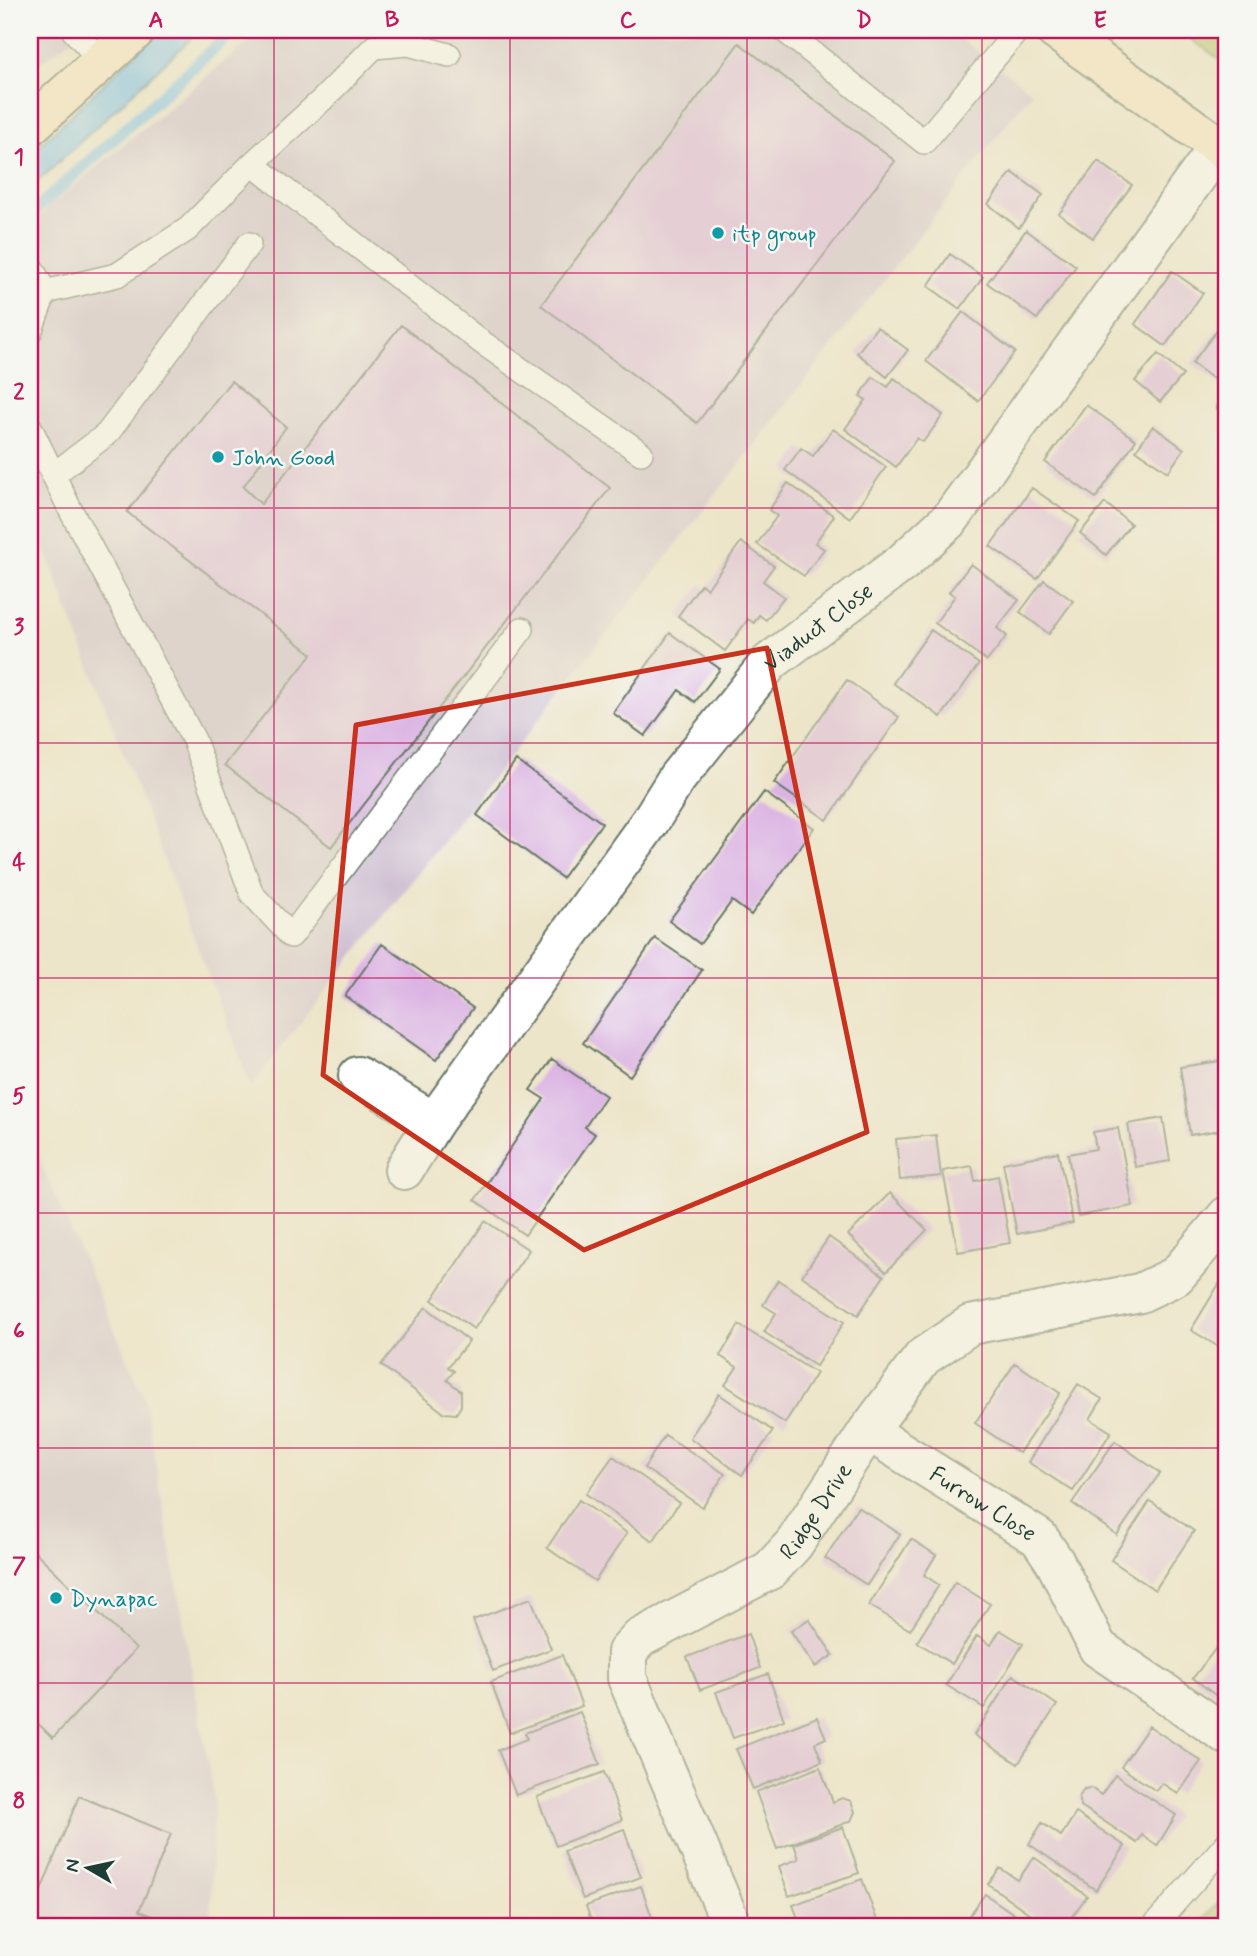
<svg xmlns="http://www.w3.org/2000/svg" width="1257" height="1956" viewBox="0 0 1257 1956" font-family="Mynerve,sans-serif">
  <rect width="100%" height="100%" fill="#f6f6f2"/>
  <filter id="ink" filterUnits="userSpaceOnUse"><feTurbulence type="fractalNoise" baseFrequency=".0143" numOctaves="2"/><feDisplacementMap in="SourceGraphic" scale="14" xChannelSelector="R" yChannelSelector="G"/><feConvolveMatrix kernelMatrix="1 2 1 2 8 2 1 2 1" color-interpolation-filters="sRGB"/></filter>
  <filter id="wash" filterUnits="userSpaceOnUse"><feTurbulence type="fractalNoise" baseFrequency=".00686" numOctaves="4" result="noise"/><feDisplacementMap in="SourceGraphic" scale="28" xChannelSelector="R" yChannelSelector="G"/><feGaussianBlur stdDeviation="1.57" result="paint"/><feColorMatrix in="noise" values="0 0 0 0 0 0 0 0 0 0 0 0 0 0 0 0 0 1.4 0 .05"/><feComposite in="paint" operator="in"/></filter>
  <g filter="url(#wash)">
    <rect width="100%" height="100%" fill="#ede5c9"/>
    <!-- industrial -->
    <path fill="#cebed1" d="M30 30H84L30 70Z
      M263 30H949L1032 92 251 1086 30 511V225L53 203Z
      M30 1138 144 1397 214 1797 210 1926H30Z"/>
    <!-- green -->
    <path fill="#afc063" stroke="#677e4c" stroke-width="2" d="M1177 30H1227V64Z
      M1227 1893V1926H1198Z"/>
    <!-- water -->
    <path fill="#77c0ef" stroke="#4b7e92" stroke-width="2" d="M160 30H200L33 186 32 164 38 146Z"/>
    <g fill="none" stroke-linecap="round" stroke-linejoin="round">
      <!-- stream -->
      <path stroke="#77c0ef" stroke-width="12" d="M30 215 234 30"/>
    </g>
    <g id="blocks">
      <!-- building -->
      <path fill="#dbb4e3" d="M739 43 895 161 697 423 541 305Z
        M1098 161 1132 185 1093 238 1059 214Z
        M1012 172 1043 195 1019 228 988 204Z
        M1026 230 1076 266 1037 319 987 283Z
        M950 254 983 277 960 309 928 286Z
        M1172 271 1203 293 1165 346 1135 324Z
        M963 312 1015 352 978 401 926 361Z
        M1227 317V372L1219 383 1192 363Z
        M401 325 610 488 331 847 225 765 312 654 127 512 231 381 286 427 243 487 261 504Z
        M877 327 908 350 887 377 857 353Z
        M1158 354 1183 375 1160 402 1135 381Z
        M873 377 888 387 894 378 943 415 923 442 917 438 896 467 845 429 866 400 860 396Z
        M1227 393V416L1216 408Z
        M1086 405 1136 440 1096 498 1045 462Z
        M1153 426 1184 449 1168 472 1136 450Z
        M833 429 886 467 850 518 785 470 801 448 813 456Z
        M788 483 834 516 815 543 824 549 804 576 757 544 777 516 769 510Z
        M1032 488 1079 521 1037 579 990 546Z
        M1105 503 1131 524 1106 555 1080 533Z
        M741 542 774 566 763 581 784 597 766 620 759 615 754 623 748 619 725 651 678 616 701 584 707 589Z
        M971 564 1019 600 997 628 1007 636 987 661 935 623 955 596 949 592Z
        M1044 580 1073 601 1049 634 1020 612Z
        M931 630 979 664 941 717 893 683Z
        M670 633 720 669 695 702 679 690 645 736 613 713Z
        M847 680 899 717 827 820 774 783Z
        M516 760 602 823 562 878 477 815Z
        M764 792 814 828 751 915 732 901 700 944 669 921Z
        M655 938 702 970 630 1076 583 1043Z
        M382 944 473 1008 436 1060 345 996Z
        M552 1059 606 1096 585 1127 595 1134 525 1235 475 1200 544 1099 530 1090Z
        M1227 1060V1129L1190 1135 1180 1067Z
        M1163 1118 1170 1161 1135 1167 1128 1124Z
        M1118 1128 1133 1206 1078 1216 1068 1154 1096 1149 1093 1132Z
        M936 1135 941 1176 900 1180 896 1139Z
        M1058 1152 1073 1223 1017 1234 1003 1163Z
        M972 1166 975 1181 998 1176 1010 1243 958 1252 943 1171Z
        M890 1193 927 1230 886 1272 848 1235Z
        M485 1221 529 1250 474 1329 432 1300Z
        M829 1237 884 1276 858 1315 802 1276Z
        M1227 1271V1352L1191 1330Z
        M778 1280 844 1322 816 1366 764 1332 776 1313 763 1305Z
        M426 1307 469 1341 448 1367 454 1371 447 1380 461 1391V1406L456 1414 444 1413 381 1365Z
        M739 1325 816 1373 785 1423 725 1385 737 1367 720 1356Z
        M1015 1363 1060 1393 1019 1453 975 1423Z
        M1078 1384 1102 1399 1090 1419 1111 1432 1073 1491 1028 1462Z
        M719 1394 773 1431 742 1475 690 1438Z
        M665 1435 725 1474 702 1507 644 1468Z
        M1115 1441 1160 1473 1117 1535 1072 1503Z
        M613 1456 679 1503 653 1541 586 1494Z
        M579 1500 627 1533 595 1581 547 1548Z
        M1150 1501 1194 1531 1155 1590 1111 1560Z
        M858 1507 900 1534 867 1585 825 1558Z
        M911 1539 936 1555 924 1575 939 1585 910 1630 869 1605Z
        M30 1547 136 1649 53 1738 30 1716Z
        M955 1582 990 1604 952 1664 917 1642Z
        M531 1598 551 1649 493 1671 473 1620Z
        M809 1619 833 1655 815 1667 791 1631Z
        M1000 1630 1023 1644 984 1708 946 1685 977 1636 991 1645Z
        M748 1634 760 1668 700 1690 687 1657Z
        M1226 1635 1227 1636V1704L1193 1678Z
        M562 1655 582 1706 510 1733 491 1682Z
        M768 1674 784 1720 733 1738 716 1692Z
        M1013 1675 1057 1705 1018 1764 974 1735Z
        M580 1712 600 1764 516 1795 498 1750 527 1739 525 1733Z
        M817 1717 826 1738 815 1743 822 1761 753 1789 736 1749Z
        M1149 1726 1201 1761 1178 1794 1162 1783 1156 1791 1121 1767Z
        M820 1767 833 1802 842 1798 851 1801 855 1812 851 1821 777 1849 756 1792Z
        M604 1772 622 1820 556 1846 537 1797Z
        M1115 1775 1176 1815 1157 1846 1142 1835 1137 1843 1081 1806 1079 1797 1084 1789 1091 1788 1101 1795Z
        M79 1796 171 1834 139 1911 163 1920 160 1926H30V1918Z
        M1076 1813 1125 1846 1096 1890 1029 1844 1042 1823 1061 1836Z
        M843 1827 859 1873 789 1896 779 1866 799 1859 794 1844Z
        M624 1829 641 1877 583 1899 564 1851Z
        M1034 1857 1087 1896 1065 1926H1047L988 1884 1000 1868 1018 1880Z
        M862 1879 879 1926H801L793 1905Z
        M641 1886 655 1926H593L586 1906Z
        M985 1894 1031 1926H962Z"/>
    </g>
  </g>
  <g filter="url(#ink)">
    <use href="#blocks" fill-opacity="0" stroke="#677868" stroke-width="2"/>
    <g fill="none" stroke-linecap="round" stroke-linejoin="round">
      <!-- lane casing -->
      <g stroke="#677868" stroke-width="26">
        <path id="lane" d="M73 30 101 61
          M784 30 924 142 1018 30
          M252 164 323 99 374 47 408 44 449 55
          M30 265 45 292 30 332
          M45 292 117 275 188 229 252 164 480 341 641 453
          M30 427 70 509 194 740 252 894 291 936 522 629
          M53 475 107 434 249 244
          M1154 1926 1227 1843"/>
      </g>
      <!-- street casing -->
      <g stroke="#677868" stroke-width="42">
        <g id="street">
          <path d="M358 1076 434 1122"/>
          <path id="s1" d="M404 1170 434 1122 649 823 677 778 770 662 902 563 950 519 1219 146"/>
          <path id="s2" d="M868 1431 1039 1538 1055 1562 1098 1648 1227 1735"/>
          <path id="s3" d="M732 1926 627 1678V1652L640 1638 770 1570 794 1544 868 1431 923 1357 970 1325 1140 1293 1176 1276 1227 1216"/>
        </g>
      </g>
      <!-- secondary casing -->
      <g stroke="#677868" stroke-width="42">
        <path id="secondary" d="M1055 30 1227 152
          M30 126 136 30"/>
      </g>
      <!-- lane -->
      <use href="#lane" stroke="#fff" stroke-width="23"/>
      <!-- street -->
      <use href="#street" stroke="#fff" stroke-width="38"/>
      <!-- secondary -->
      <use href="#secondary" stroke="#fae7c3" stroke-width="38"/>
    </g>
  </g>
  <!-- marked area -->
  <path d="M0 0H1257V1956H0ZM767 648 867 1132 584 1250 323 1075 356 725Z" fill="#ede5c9" fill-opacity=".55" fill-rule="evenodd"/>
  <path fill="none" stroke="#c8321e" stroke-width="5" stroke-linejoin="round" d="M767 648 867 1132 584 1250 323 1075 356 725Z"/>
  <!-- grid -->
  <path fill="none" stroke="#c2185b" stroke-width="2" stroke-opacity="0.55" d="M274 30V1926M510 30V1926M747 30V1926M982 30V1926M30 273H1227M30 508H1227M30 743H1227M30 978H1227M30 1213H1227M30 1448H1227M30 1683H1227"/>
  <!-- markers -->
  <g fill="#0f9aa8" stroke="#f6f6f2" stroke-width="2.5">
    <circle cx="718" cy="233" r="7"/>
    <circle cx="218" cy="457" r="7"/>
    <circle cx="56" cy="1598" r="7"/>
  </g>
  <g text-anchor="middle" stroke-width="5" stroke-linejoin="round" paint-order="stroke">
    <!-- culture labels -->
    <g font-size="23" fill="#0d838f" stroke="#f6f6f2" text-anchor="start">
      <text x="732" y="241">itp group</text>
      <text x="232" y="465">John Good</text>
      <text x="70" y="1606">Dynapac</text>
    </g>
    <!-- street labels -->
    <g font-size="23" fill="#1f3d34" stroke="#f6f6f2">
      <text dy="8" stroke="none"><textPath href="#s1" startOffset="686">Viaduct Close</textPath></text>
      <text dy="8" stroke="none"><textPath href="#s2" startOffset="136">Furrow Close</textPath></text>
      <text dy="8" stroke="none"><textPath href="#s3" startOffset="536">Ridge Drive</textPath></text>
    </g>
  </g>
  <!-- margin -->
  <rect width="1257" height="1956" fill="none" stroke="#f6f6f2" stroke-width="77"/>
  <!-- north arrow -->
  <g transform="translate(88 1868) rotate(279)" stroke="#f6f6f2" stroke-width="5" paint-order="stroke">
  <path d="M0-5L12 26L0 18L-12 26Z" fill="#1f3d34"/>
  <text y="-10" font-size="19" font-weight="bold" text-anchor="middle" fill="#1f3d34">N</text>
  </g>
  <rect x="38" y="38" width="1180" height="1880" fill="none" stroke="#c2185b" stroke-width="2.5"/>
  <g font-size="23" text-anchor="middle" font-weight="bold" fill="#c2185b">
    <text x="156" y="27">A</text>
    <text x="392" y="27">B</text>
    <text x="628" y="27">C</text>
    <text x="864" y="27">D</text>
    <text x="1100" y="27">E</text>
    <text x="19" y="164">1</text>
    <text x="19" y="399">2</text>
    <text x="19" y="634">3</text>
    <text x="19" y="869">4</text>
    <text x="19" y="1103">5</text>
    <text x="19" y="1338">6</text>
    <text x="19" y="1573">7</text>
    <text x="19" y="1808">8</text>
  </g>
</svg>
